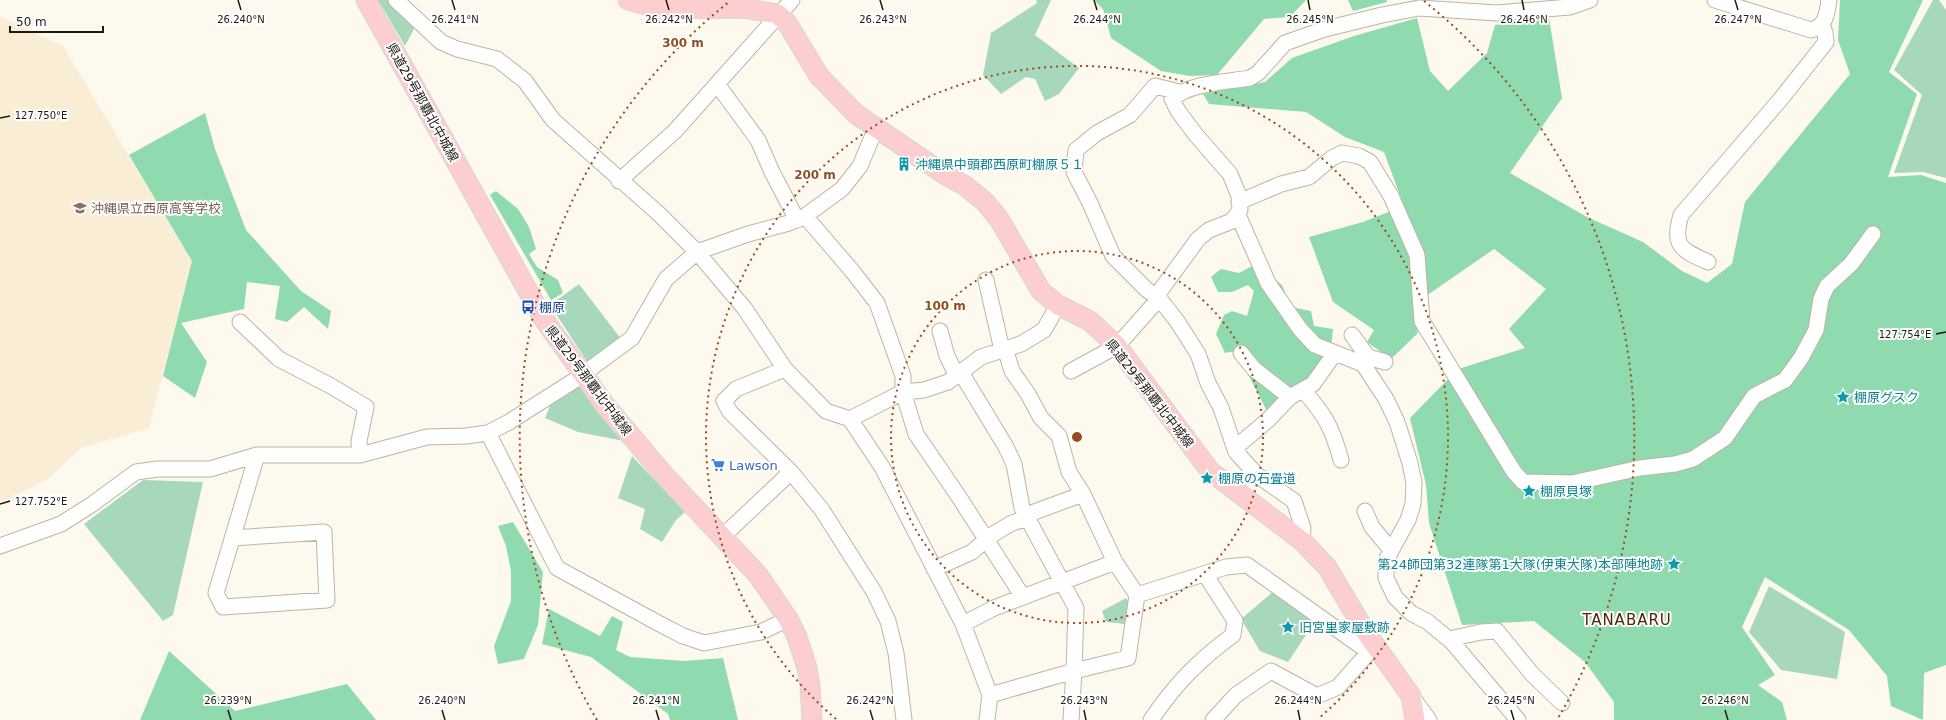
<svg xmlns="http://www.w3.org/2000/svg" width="1946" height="720" viewBox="0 0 1946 720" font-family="'DejaVu Sans','Noto Sans JP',sans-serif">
  <rect width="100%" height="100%" fill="#fef9ef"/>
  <!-- built -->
  <path fill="#faedd6" d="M0 17 63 46 192 261 149 428 81 448 48 479 6 500 0 501Z"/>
  <!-- green -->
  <path fill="#a8d8bb" d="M378 0H389L416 25 405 46Z
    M1036 0H1051L1035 35 1079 68 1059 94 1045 101 1035 79 1026 77 1001 94 983 75 991 33 1037 3Z
    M1933 0H1939L1946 10V178L1923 172 1894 173 1922 95 1894 70Z
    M579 284 621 339 588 363 550 305Z
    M579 386 624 441 578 432 545 418 551 403Z
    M632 456 685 512 676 520 662 542 640 529 645 509 618 498Z
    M143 480 203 482 173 615 163 621 84 524Z
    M1769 586 1845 632 1837 679 1781 670 1749 632Z
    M1274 591 1316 620 1288 662 1260 651 1241 619Z
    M1126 598 1129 603 1125 624 1106 622 1102 611Z"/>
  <!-- forest -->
  <path fill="#90daaf" d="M1094 0H1306L1290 17 1264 19 1217 75 1190 76 1161 71 1111 38 1103 9Z
    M1348 0H1387V2L1353 11Z
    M1840 0H1923L1889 72 1917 94 1888 177 1921 175 1946 183V665L1924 673 1923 720 1891 706 1887 676 1849 630 1765 577 1742 627 1775 675 1758 685 1782 702 1787 720H1614V702L1585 662 1534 621 1462 625 1429 523 1426 485 1410 418 1458 369 1525 348 1509 329 1546 289 1494 249 1413 305 1418 333 1391 359 1367 342 1374 330 1333 302 1309 237 1363 222 1404 206 1384 152 1345 137 1306 112 1209 104 1203 94 1265 82 1292 58 1354 36 1417 18 1430 71 1448 91 1487 53 1495 25 1549 18 1562 98 1510 173 1587 217 1643 242 1682 271 1707 283 1732 264 1745 202 1850 74 1838 40Z
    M205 113 215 149 246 230 301 291 331 311 328 329 304 307 287 322 275 319 280 286 247 282 244 309 181 323 207 362 195 398 163 376 192 261 129 155Z
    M496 191 518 209 529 227 536 249 529 254 537 267 558 280 563 293 551 300 490 195Z
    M1256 264 1282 285 1291 307 1311 311 1314 326 1333 329 1330 356 1313 379 1269 415 1236 351 1225 353 1216 334 1224 315 1232 311 1247 316 1254 291 1248 285 1232 292H1218L1211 277 1221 269 1239 273Z
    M513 522 543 572 538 625 524 659 498 664 494 646 511 601V571L506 546 498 526Z
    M549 609 600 636 612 616 623 622 616 650 630 657 684 661 723 658 738 720H670L668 714 591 657 542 644Z
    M169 651 235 711 347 684 376 720H140Z"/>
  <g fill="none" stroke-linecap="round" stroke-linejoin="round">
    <!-- minor casing -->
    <g stroke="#bdb4a4" stroke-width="17">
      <path id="minor" d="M396 0 441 42 457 49 497 59 525 81 553 120 659 214 697 252 745 309 785 369 826 411 850 419 882 467 963 624 990 695 987 720
        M1715 0 1811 30C1826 26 1827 14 1829 0
        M717 84 758 140 772 172 797 220
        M1179 92 1155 86 1130 115 1097 133 1076 150 1074 172 1090 203 1113 256 1147 290 1158 297 1177 321 1198 354 1208 383 1221 408 1236 452 1257 475 1294 501 1303 528 1302 541
        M619 181 675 131 792 0
        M1239 202 1281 184 1309 177 1332 158 1342 153 1359 156 1370 162 1391 196 1417 255 1422 321 1514 472 1523 482 1572 483 1640 468 1675 464 1693 459 1725 438 1754 396 1785 380 1801 358 1816 330 1821 299 1827 286 1851 264 1873 234
        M1238 215 1268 283 1300 329 1315 345 1363 364 1386 399 1397 422 1410 463 1414 483 1413 504 1408 520 1386 560V578L1395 597 1411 613 1428 622 1452 642 1518 720
        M805 216 853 272 877 303 903 376V392L916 434 959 497 1023 597
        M1708 262C1681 250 1672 246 1681 215L1780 100 1826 42 1825 33 1822 24
        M986 280 1002 350 1007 355 1012 371 1028 394 1041 418 1059 436 1069 472 1083 494 1115 562 1137 595 1128 658 1074 671 990 695
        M240 322 279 359 331 386 366 407 359 441 360 455
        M940 331 947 356 956 374
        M1352 335 1368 357 1363 364
        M1241 353 1254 369 1290 397
        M1368 357 1385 362
        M785 369 736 389 724 401 730 412 791 472 822 510 874 592 888 621 896 653 904 720
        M960 371 1006 447 1014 464 1022 508 1076 608 1074 671 1071 720
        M1071 371 1117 346 1156 302 1160 291 1198 239 1209 230 1232 221 1240 210 1239 196 1230 174 1196 135 1178 111 1172 99C1189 83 1227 82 1250 78L1258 73 1285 43 1325 29 1382 15 1419 8 1497 13 1570 7 1590 0
        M1303 390C1325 415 1332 427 1341 460
        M850 419 903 392 924 390 948 382 981 357 1021 344 1044 330 1058 305
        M488 433 557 568 658 623 683 636 704 643 761 632 788 619
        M1235 448 1268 420 1290 397 1313 384 1335 353
        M1365 511 1372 527 1391 550
        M1026 515 1083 494
        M723 536 791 472
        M232 538 324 532 327 600 223 607 216 593 257 455
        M0 546 61 524 91 505 136 472 158 469H210L257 455H360L427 437 466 436 488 433 509 422 575 380 632 338 666 279 697 252 748 234 789 223 805 216 842 189 860 166 876 128
        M934 569 972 552 990 536 1012 523 1028 518
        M1137 595 1226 567 1247 565 1369 652
        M963 624 994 608 1115 562
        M1449 639 1481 632 1497 631 1532 674 1562 703
        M1412 697 1429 720
        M1151 720C1175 684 1199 660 1233 635L1235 621 1205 574
        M1213 720 1236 695 1271 671 1317 696 1338 687 1369 652 1376 647"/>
    </g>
    <!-- major casing -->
    <g stroke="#d6d6d5" stroke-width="21">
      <path id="major" d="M366 0 543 318 605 405 665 476 758 575 788 619 797 637 807 668 810 685 812 720
        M628 0 660 9 742 8 778 14 787 23 819 76 856 114 944 174 964 185 985 202 999 219 1041 291 1058 305 1090 321 1117 346 1210 471 1302 541 1327 567 1365 631 1411 696 1415 720"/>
    </g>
    <!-- minor -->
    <use href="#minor" stroke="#fff" stroke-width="15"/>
    <!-- major -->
    <use href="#major" stroke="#fccecf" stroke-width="19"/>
  </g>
  <!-- ticks -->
  <path fill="none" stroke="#1d1a14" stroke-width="1.5" d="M238 0 241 10M452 0 455 10M666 0 669 10M880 0 883 10M1094 0 1097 10M1308 0 1310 10M1522 0 1524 10M1735 0 1738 10M0 118 10 116M1936 334 1946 332M0 504 10 501M228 710 231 720M442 710 445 720M656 710 659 720M870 710 873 720M1084 710 1086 720M1298 710 1300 720M1511 710 1514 720M1725 710 1728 720"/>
  <!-- distance rings -->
  <g fill="none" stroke="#93501f" stroke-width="2" stroke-dasharray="2 4">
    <circle cx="1077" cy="437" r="186"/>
    <path d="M836 719A371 371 0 1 1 1318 719"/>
    <path d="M597 720A557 557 0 0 1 730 1M1424 1A557 557 0 0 1 1557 720"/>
  </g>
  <!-- icons -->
  <defs>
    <g id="building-bare" transform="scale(1.08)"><path d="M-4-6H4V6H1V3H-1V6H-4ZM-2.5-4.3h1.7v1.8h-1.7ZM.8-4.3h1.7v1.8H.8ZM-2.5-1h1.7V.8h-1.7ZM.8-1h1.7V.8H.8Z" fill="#0f9aa8" stroke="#fff" stroke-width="2.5" paint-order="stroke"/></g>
    <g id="school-bare" transform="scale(1.08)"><path d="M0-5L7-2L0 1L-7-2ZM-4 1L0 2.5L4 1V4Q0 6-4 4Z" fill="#8d6e63" stroke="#fff" stroke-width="2.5" paint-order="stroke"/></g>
    <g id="bus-bare" transform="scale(1.08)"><path d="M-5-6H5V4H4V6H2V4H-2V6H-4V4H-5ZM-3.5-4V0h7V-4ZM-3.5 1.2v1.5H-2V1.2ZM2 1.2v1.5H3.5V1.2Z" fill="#1a4fb4" stroke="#fff" stroke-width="2.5" paint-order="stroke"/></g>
    <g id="sight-bare" transform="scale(1.08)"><path d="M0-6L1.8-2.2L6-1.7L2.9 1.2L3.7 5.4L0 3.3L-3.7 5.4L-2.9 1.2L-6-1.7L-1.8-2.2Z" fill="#0f9aa8" stroke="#fff" stroke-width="2.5" paint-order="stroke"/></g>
    <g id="supermarket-bare" transform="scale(1.08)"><path d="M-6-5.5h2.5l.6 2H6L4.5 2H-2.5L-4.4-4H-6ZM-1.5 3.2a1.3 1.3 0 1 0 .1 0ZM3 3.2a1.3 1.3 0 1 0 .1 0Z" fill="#3f7fe0" stroke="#fff" stroke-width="2.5" paint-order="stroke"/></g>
  </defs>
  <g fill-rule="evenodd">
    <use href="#building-bare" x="904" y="164"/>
    <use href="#school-bare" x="80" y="208"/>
    <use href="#bus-bare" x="528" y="307"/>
    <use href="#sight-bare" x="1843" y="397"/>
    <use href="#supermarket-bare" x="718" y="465"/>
    <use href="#sight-bare" x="1207" y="478"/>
    <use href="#sight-bare" x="1529" y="491"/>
    <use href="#sight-bare" x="1674" y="564"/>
    <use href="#sight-bare" x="1288" y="627"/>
  </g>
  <g text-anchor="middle" stroke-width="4" stroke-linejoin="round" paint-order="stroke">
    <!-- street labels -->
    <g font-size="13" fill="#1d1a14" stroke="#fff">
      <text transform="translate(423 102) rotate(61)" y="5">県道29号那覇北中城線</text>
      <text transform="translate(589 380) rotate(53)" y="5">県道29号那覇北中城線</text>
      <text transform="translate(1150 393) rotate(52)" y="5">県道29号那覇北中城線</text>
    </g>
    <!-- culture labels -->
    <g font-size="13" fill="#0d838f" stroke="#fff" text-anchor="start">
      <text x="915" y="169">沖縄県中頭郡西原町棚原５１</text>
      <text x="1854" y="402">棚原グスク</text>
      <text x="1218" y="483">棚原の石畳道</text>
      <text x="1540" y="496">棚原貝塚</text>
      <text x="1663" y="569" text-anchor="end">第24師団第32連隊第1大隊(伊東大隊)本部陣地跡</text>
      <text x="1299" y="632">旧宮里家屋敷跡</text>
    </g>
    <!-- education labels -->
    <g font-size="13" fill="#785e54" stroke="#fff" text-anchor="start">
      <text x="91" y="213">沖縄県立西原高等学校</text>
    </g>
    <!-- transit labels -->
    <g font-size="13" fill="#164399" stroke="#fff" text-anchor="start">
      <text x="539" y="312">棚原</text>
    </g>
    <!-- shop labels -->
    <g font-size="13" fill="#366cbe" stroke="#fff" text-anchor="start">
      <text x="729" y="470">Lawson</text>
    </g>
    <!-- quarter labels -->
    <g font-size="15" letter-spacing="1" fill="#502400" stroke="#fff">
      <text x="1627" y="625">TANABARU</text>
    </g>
  </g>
  <g font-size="10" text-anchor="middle" fill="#1d1a14" stroke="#fff" stroke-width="4" stroke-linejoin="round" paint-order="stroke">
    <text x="241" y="23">26.240°N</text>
    <text x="455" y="23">26.241°N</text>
    <text x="669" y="23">26.242°N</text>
    <text x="883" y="23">26.243°N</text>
    <text x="1097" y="23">26.244°N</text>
    <text x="1310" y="23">26.245°N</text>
    <text x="1524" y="23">26.246°N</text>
    <text x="1738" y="23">26.247°N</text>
    <text x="41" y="119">127.750°E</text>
    <text x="1905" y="338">127.754°E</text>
    <text x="41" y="505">127.752°E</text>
    <text x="228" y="704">26.239°N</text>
    <text x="442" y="704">26.240°N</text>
    <text x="656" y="704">26.241°N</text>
    <text x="870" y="704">26.242°N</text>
    <text x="1084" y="704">26.243°N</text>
    <text x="1298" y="704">26.244°N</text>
    <text x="1511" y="704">26.245°N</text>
    <text x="1725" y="704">26.246°N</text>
  </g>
  <circle cx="1077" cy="437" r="6" fill="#93501f" stroke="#fff" stroke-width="2"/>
  <g font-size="12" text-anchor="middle" font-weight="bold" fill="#93501f" stroke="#fff" stroke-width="4" stroke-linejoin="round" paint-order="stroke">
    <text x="683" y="47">300 m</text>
    <text x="815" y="179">200 m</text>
    <text x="945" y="310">100 m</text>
  </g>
  <!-- scale -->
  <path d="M10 26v6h93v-6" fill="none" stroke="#1d1a14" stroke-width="2"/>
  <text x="16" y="26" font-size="12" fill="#1d1a14" stroke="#ffffff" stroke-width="3" paint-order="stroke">50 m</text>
</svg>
